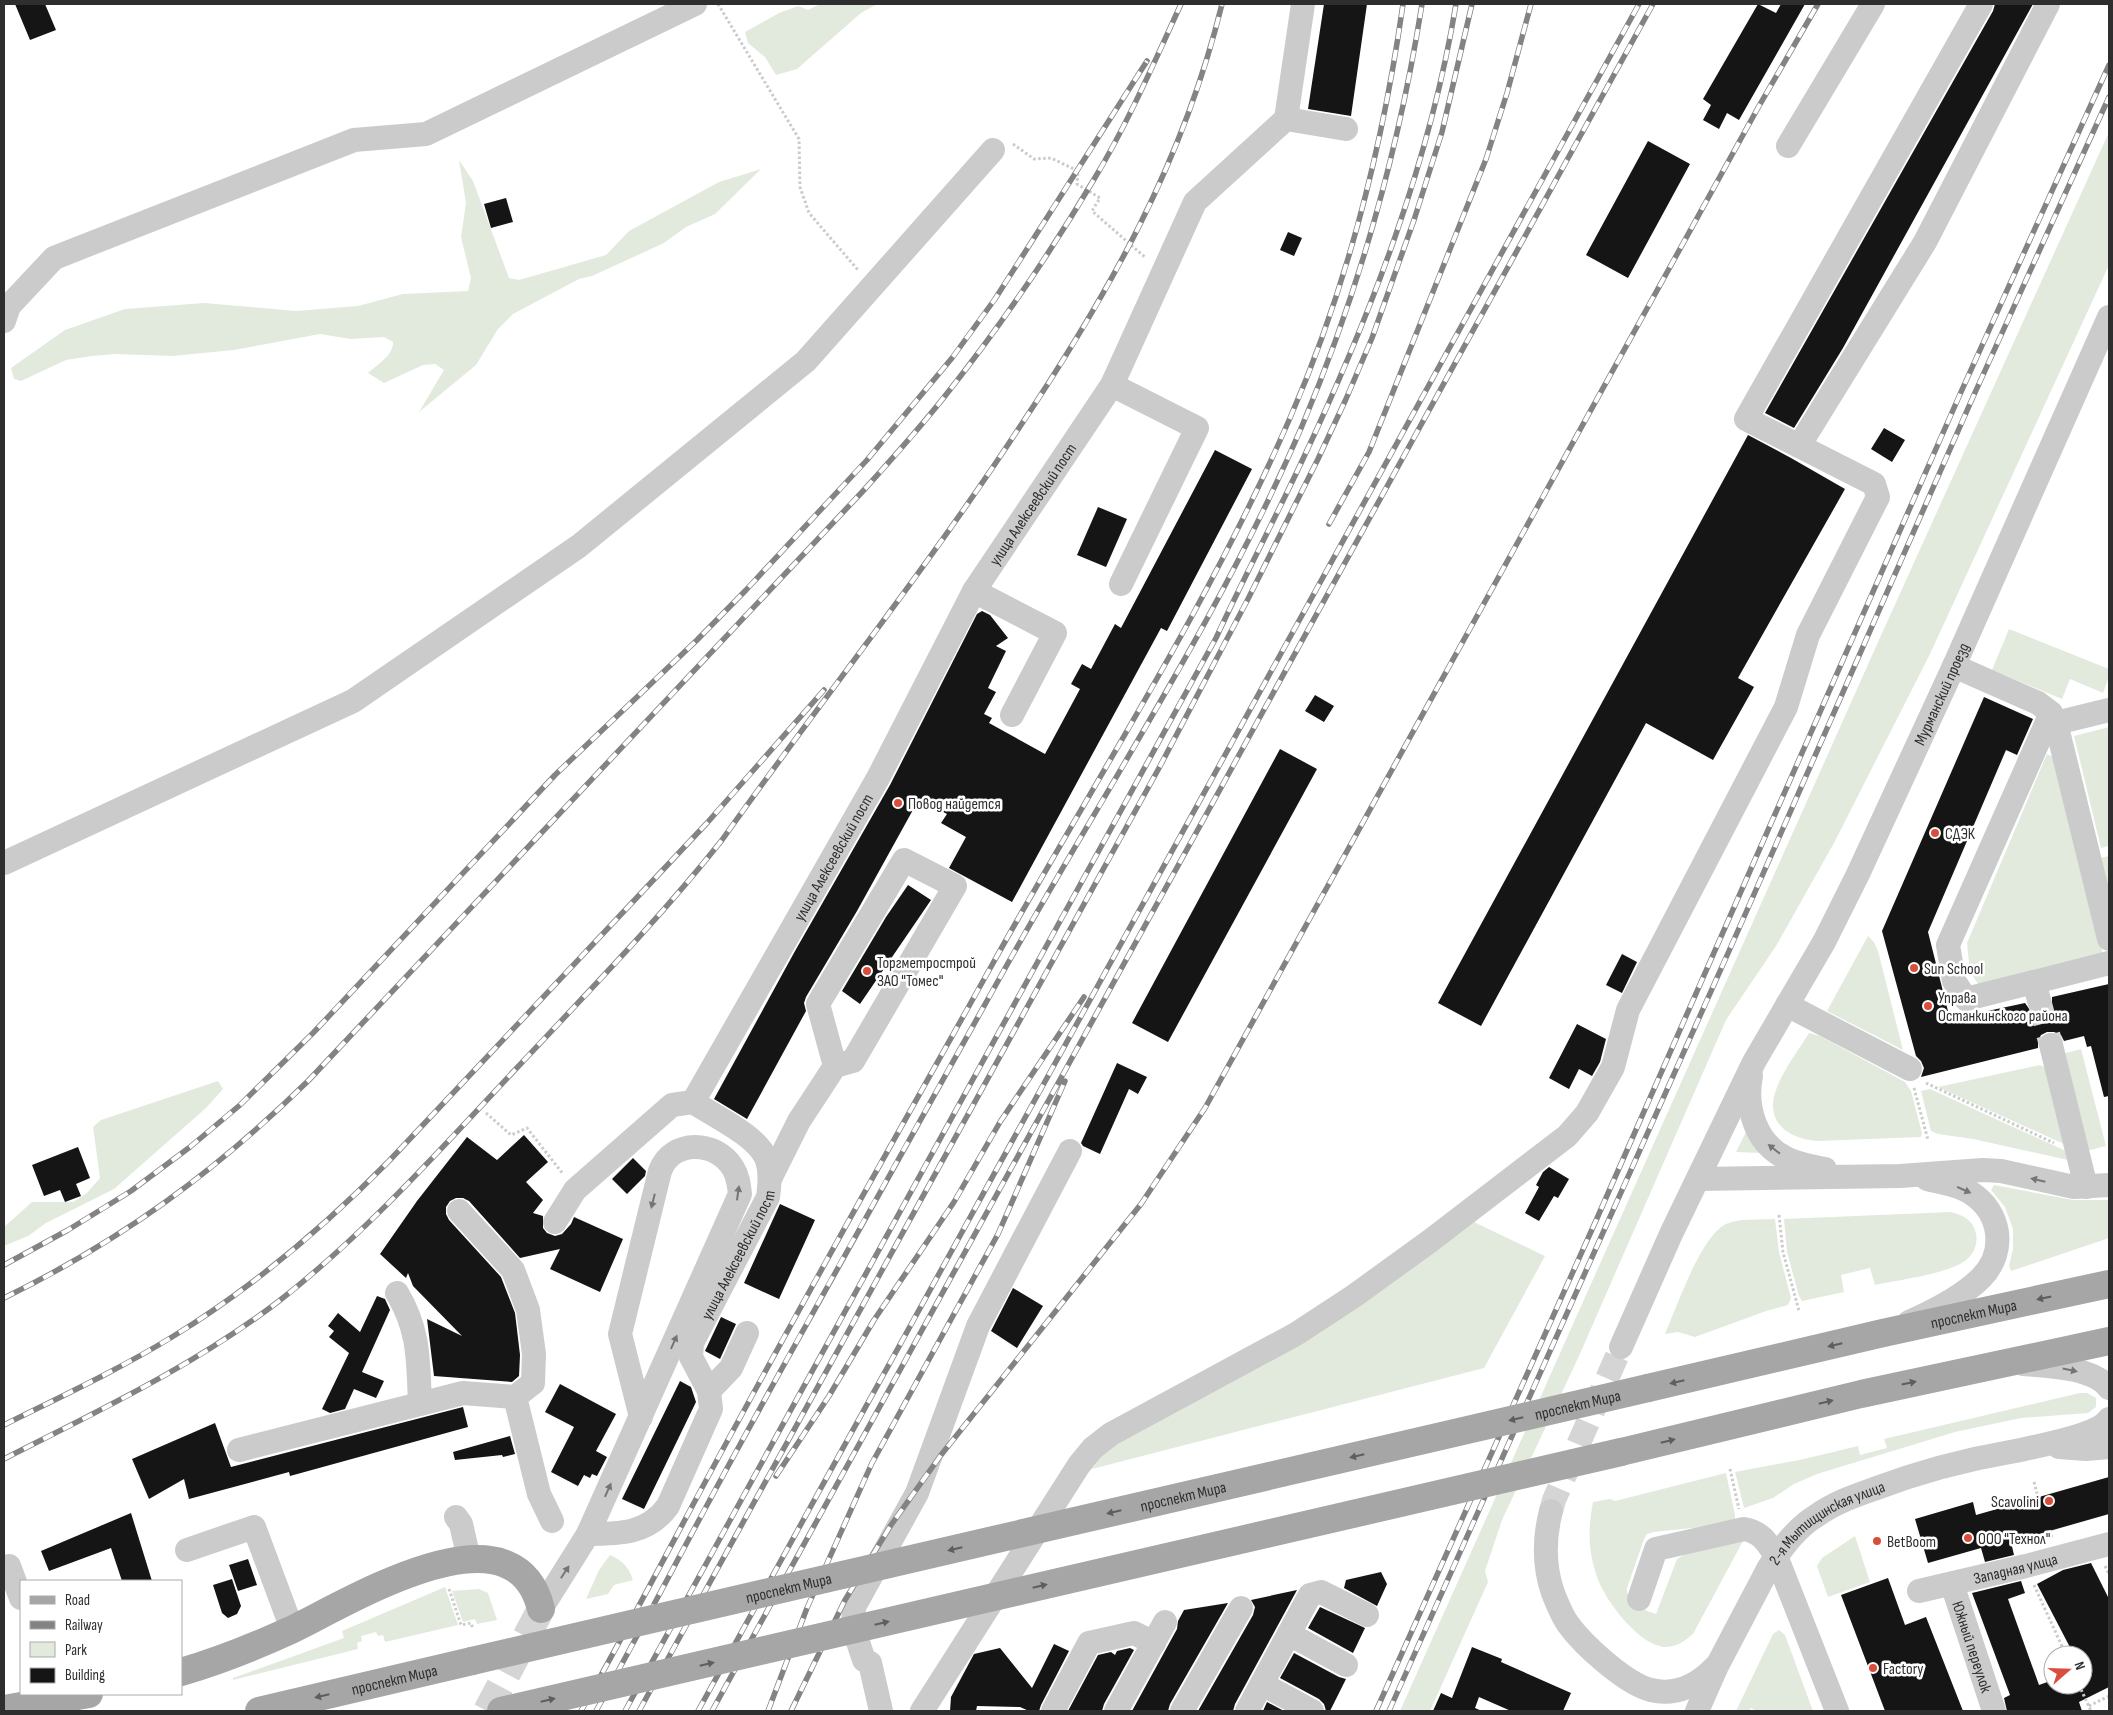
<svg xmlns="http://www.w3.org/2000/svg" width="2113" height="1715" viewBox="0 0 2113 1715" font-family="'Sofia Sans Condensed',sans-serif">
  <rect width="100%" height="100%" fill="#fff"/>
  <!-- green -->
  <path fill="#e2eadd" d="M820 4H877L861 13 797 69 776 75 765 57 748 43 745 32 779 13 798 6 808 10Z
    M2109 132V265L1930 654 1834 843 1776 946 1726 1020 1579 1356 1502 1520 1485 1571 1488 1582 1430 1711H1400L1883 631Z
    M459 160 473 181 509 278 519 280 606 255 629 231 719 182 761 169 715 214 686 227 664 243 592 276 579 279 513 314 498 329 476 365 419 412 444 370 435 364 423 365 384 383 368 373C377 365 394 355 393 342L384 337 351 339 320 334 234 350 172 356 116 354 92 356 66 360 21 381 14 379 11 368 65 330 125 309 204 303 296 311 358 306 403 294 468 291 471 278 461 237 466 203Z
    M2009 629 2109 669V677L2103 693 2070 679 2062 699 1992 670Z
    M2109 727V846L2101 848 2074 736Z
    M2047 754 2055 758 2103 954 1979 985 1970 972 1967 943Z
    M2109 856V896L2100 858Z
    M1868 936 1874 942 1878 951 1903 1050 1827 1011Z
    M1809 1033 1820 1036 1905 1082 1911 1091 1922 1133 1921 1137 1817 1141C1789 1139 1764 1122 1776 1090 1783 1070 1798 1051 1809 1033Z
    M2081 1049 2106 1146 2086 1151 2062 1054Z
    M2040 1065 2046 1068 2064 1144 1938 1087Z
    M218 1081 223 1089 206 1108 114 1189 46 1223 28 1236 4 1246V1227L32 1202H73L87 1193 100 1178 93 1127 101 1120Z
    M1930 1089 2066 1151 2068 1160 1973 1139 1938 1134 1931 1131 1921 1091Z
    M1747 1130 1762 1153 1736 1152Z
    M1994 1185 2073 1200H2109V1238L2011 1271 2009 1266 2013 1249V1229L2005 1207 1991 1190Z
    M1951 1212C1963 1215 1974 1221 1976 1234 1978 1244 1974 1254 1965 1261 1947 1274 1898 1280 1875 1285L1870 1268 1841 1275 1844 1292 1802 1301 1799 1296 1787 1252 1784 1219Z
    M1775 1219 1779 1252 1791 1298 1788 1305 1766 1311 1695 1337 1678 1332 1665 1334C1677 1307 1700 1237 1726 1224 1740 1218 1760 1220 1775 1219Z
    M1472 1221 1545 1256 1484 1368 1092 1469 1105 1452 1123 1439Z
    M2080 1393H2087L2096 1398V1407L2088 1413 2021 1418 1955 1432 1817 1474 1794 1484 1773 1498 1744 1508 1735 1472 1804 1459 1858 1446 1860 1455 1887 1448 1884 1439Z
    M1726 1473 1735 1515V1519L1729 1524 1654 1532 1647 1534 1644 1539 1627 1588C1627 1606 1642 1609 1656 1614L1677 1559 1685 1554 1743 1541 1693 1634C1685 1641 1676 1647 1665 1647 1638 1645 1603 1598 1596 1574 1588 1550 1588 1528 1593 1502L1610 1499 1615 1501Z
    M1855 1536 1870 1582 1828 1597 1817 1566 1822 1558Z
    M610 1555C622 1560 629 1567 633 1580L614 1585 608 1594 586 1599 599 1570Z
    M445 1587 458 1625 385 1642 383 1635 378 1636 376 1632 361 1636 362 1641 357 1643 358 1649 233 1680V1678L344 1638 342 1631Z
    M479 1589 488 1593 497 1620 477 1624 475 1619 463 1622 452 1591Z
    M1779 1630 1785 1635 1813 1711H1757L1751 1708 1749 1711H1736L1773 1634Z"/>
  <!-- building -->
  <path fill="#151515" d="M15 4H45L56 30 30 40Z
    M1324 4H1367L1351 116 1308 109Z
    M1758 4 1776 13 1781 4H1805L1739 120 1727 113 1719 129 1703 120 1711 105 1703 99Z
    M1995 4H2033L1843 348 1794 428 1765 413 1993 11Z
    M1648 141 1690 164 1628 278 1586 255Z
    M506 198 513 222 491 228 484 204Z
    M1288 232 1302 238 1294 256 1280 250Z
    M1884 428 1905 440 1892 462 1871 449Z
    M1748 435 1791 458 1845 489 1738 678 1754 687 1713 760 1646 723 1481 1026 1438 1003Z
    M1215 450 1252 469 1167 631 1161 628 1012 902 949 868 966 837 941 823 947 814 919 799 857 911 806 997 804 1003 806 1011 747 1119 714 1099 795 951 890 785 977 614 982 611 990 615 1008 638 996 646 1006 651 988 688 996 692 984 714 992 718 989 723 1045 754 1080 689 1071 684 1082 664 1091 669 1115 624 1121 628Z
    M1098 507 1127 519 1106 567 1077 555Z
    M1315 695 1334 706 1324 722 1305 711Z
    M1984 697 2033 719 2017 755 2006 750 1928 932 1950 1019 2025 1003 2030 1010 2036 1013H2042L2049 1009 2052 1003V997L2109 984V1096L2104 1097 2091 1046 2087 1047 2084 1036 2064 1041 2061 1035 2054 1032H2047L2041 1035 2038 1041V1048L1921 1077 1924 1068 1921 1061 1916 1056 1882 931Z
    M1280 749 1317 769 1168 1042 1132 1023Z
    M908 885 931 900 860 1004 842 991 886 917Z
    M1622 954 1637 962 1622 993 1606 985Z
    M1577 1024 1606 1039 1600 1062 1592 1076 1579 1069 1569 1089 1549 1078Z
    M1117 1063 1147 1077 1138 1094 1129 1089 1100 1154 1083 1146 1081 1143Z
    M524 1135 548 1162 526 1182 543 1200 533 1213 543 1216V1228L547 1233 555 1236 562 1234 571 1224 574 1217 623 1239 600 1292 550 1269 560 1249 520 1258 469 1201 463 1198H456L450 1201 446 1207V1214L449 1220 501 1277 515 1313 520 1355 519 1376 512 1382 434 1376 427 1319 462 1336 413 1286 408 1273 406 1278 380 1254 417 1201 467 1137 497 1160Z
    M78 1147 90 1178 76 1184 81 1196 65 1202 60 1190 44 1196 32 1165Z
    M633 1158 646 1171 645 1176 627 1194 612 1179Z
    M1549 1167 1569 1179 1558 1198 1554 1196 1539 1221 1525 1213 1539 1187 1536 1185 1543 1172Z
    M780 1204 815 1220 779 1299 744 1283Z
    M1013 1288 1043 1306 1017 1348 991 1331Z
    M377 1296 385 1299 390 1310 362 1372 384 1381 376 1398 354 1389 345 1409 330 1413 322 1409 349 1353 329 1337 334 1331 328 1326 338 1313 360 1332Z
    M721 1317 736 1324 720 1359 705 1351Z
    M680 1381 691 1387 696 1402 644 1509 622 1499Z
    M560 1384 616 1414 596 1451 607 1457 597 1476 592 1474 590 1478 584 1475 578 1486 551 1472 574 1427 545 1412Z
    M463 1407 468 1427 290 1476 289 1472 189 1499 184 1479 149 1499 132 1459 215 1423 231 1467Z
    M510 1436 515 1454 503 1457 502 1455 455 1460 453 1452Z
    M2109 1477V1514L2011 1542 2014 1555 1985 1562 1981 1548 1928 1563 1915 1519 1973 1502 1976 1515Z
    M131 1513 152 1581H122L111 1548 49 1571 41 1551Z
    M248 1559 257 1585 238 1591 229 1565Z
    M2091 1563 2109 1599V1687L2079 1702 2082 1711H2007L2004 1698 2010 1695 1972 1593 2021 1581 2025 1593 2008 1599 2039 1685 2053 1680V1685H2083V1655H2074L2037 1584 2063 1570Z
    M1381 1572 1387 1584 1377 1606 1344 1588 1346 1580Z
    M1888 1578 1905 1625 1926 1617 1963 1711H1885L1841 1595Z
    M232 1579 241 1606 237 1614 228 1618 222 1613 213 1585Z
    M1297 1590 1235 1704 1233 1711H1198L1253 1615 1255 1607 1251 1600Z
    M1228 1603 1170 1704 1168 1711H1132L1177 1629 1178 1621 1184 1610Z
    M1320 1607 1365 1628 1353 1653 1308 1628Z
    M1054 1644 1069 1651 1041 1705 1039 1711H1029L1020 1707 977 1706 976 1711H950L951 1697 974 1654 1000 1648 1032 1688Z
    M1472 1647 1502 1659 1501 1662 1571 1693 1563 1711H1511L1479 1697 1475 1708 1482 1711H1433L1441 1693 1452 1698Z
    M1130 1648 1134 1650 1104 1704 1102 1711H1068L1098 1655 1111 1652 1115 1655 1117 1651Z
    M1294 1653 1339 1677 1346 1679 1330 1711H1326L1324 1704 1319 1699 1280 1678Z
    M1267 1702 1284 1711H1263Z"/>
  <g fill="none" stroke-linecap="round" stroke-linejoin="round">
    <!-- minor-tunnel -->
    <path stroke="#d5d5d5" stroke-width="24" stroke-dasharray="24 12" stroke-linecap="butt" d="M2039 1000 2051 1045
      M1551 1511 1554 1500 1621 1347"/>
    <!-- major-tunnel -->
    <path stroke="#d5d5d5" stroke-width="28" stroke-dasharray="28 14" stroke-linecap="butt" d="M487 1711 541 1609"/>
    <!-- path -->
    <path stroke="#cbcbcb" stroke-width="3" stroke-dasharray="2.5 2.5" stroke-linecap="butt" d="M718 4 799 139 800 187 809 213 858 270
      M1013 144 1034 159 1051 158 1078 171 1077 184 1100 198 1092 211 1146 258
      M1926 1083 2054 1143
      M1914 1088 1928 1140
      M486 1113 511 1135 527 1128 563 1174
      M1779 1215 1783 1252 1799 1311
      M1730 1469 1739 1509
      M2034 1482 2038 1497
      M2050 1530 2052 1538
      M2105 1566 2109 1574
      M2034 1585 2066 1655
      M449 1589 461 1625 471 1623 473 1629
      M2079 1685 2091 1711
      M2089 1706 2109 1696"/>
    <!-- minor -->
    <g stroke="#cbcbcb" stroke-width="24">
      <path d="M1286 119 1303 4"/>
      <path d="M1286 119 1346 129"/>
      <path d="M1788 146 1873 4"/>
      <path d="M4 321 9 306 54 258 354 140 426 134 695 4"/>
      <path d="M1112 385 1197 428 1121 584"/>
      <path d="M1799 446 1925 242 2048 4"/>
      <path d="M974 591 1055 633 1012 715"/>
      <path d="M1954 666 2038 703 2051 713 2056 723 2109 939"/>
      <path d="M2056 723 2109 710"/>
      <path d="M4 863 353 701 579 546 806 361 993 150"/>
      <path d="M2034 982 1966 999 1954 981 1948 945 2051 713"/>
      <path d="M2039 1000 2034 982 2109 963"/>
      <path d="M1787 1005 1910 1069"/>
      <path d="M2051 1045 2086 1187"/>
      <path d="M1751 1076C1745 1106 1755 1142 1784 1157 1796 1164 1811 1166 1825 1169"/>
      <path id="s1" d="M693 1102 878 778 974 591 1112 385 1195 202 1286 119"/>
      <path d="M770 1179 799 1121 835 1066 853 1061 955 886 904 860 818 1004 835 1066"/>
      <path d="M1698 1179 1900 1176 1983 1170 2001 1171 2074 1187 2109 1185"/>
      <path d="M555 1222 575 1190 672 1105 693 1102"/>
      <path d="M397 1293C420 1331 418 1362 420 1404"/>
      <path d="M1909 1322C1934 1311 1962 1297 1981 1278 2007 1252 2001 1212 1971 1193 1958 1184 1941 1183 1927 1179"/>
      <path id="s2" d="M1621 1347 1671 1234 1754 1062 1824 942 1858 874 1954 666 2109 317"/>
      <path d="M2023 1364C2048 1366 2093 1367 2109 1388"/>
      <path d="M709 1391 731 1368 747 1333"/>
      <path d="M515 1397 539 1494 552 1521"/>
      <path d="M2059 1447 2086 1449 2109 1447"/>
      <path d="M239 1450 463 1393 515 1397 533 1383 534 1354 528 1310 513 1270 459 1211"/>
      <path d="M1551 1511C1544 1538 1544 1567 1553 1593 1557 1603 1562 1616 1568 1624 1583 1645 1626 1684 1651 1690 1676 1696 1698 1685 1715 1667"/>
      <path d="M456 1517 461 1524 469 1559"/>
      <path id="s3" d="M588 1534C619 1534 648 1534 668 1506L711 1409 709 1391 691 1357 692 1343 768 1197C770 1184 771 1170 766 1158 756 1135 714 1116 693 1102"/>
      <path d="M187 1550 254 1527 292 1629"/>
      <path d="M9 1566 21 1598"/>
      <path id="s4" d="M1952 1584 1994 1711"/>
      <path id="s5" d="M1919 1591 2026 1566 2109 1544"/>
      <path d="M1639 1599 1656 1549 1744 1529C1761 1532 1767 1542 1776 1556L1837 1711"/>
      <path d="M541 1609 588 1534 740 1194C739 1185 738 1176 733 1168 716 1140 672 1139 660 1171L620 1334 641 1417"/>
      <path d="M1289 1634 1346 1665"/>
      <path d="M1262 1684 1312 1711"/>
      <path d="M881 1711 870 1663 864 1660 853 1627 854 1607 917 1493 978 1326 1070 1151"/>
      <path d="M922 1711 1079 1465 1093 1448 1111 1434 1296 1334 1354 1296 1430 1241 1567 1136 1587 1113 1613 1067 1628 1010 1786 707 1808 635 1878 497 1874 484 1746 419 1981 4"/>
      <path d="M1053 1711 1089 1643 1134 1633 1154 1643"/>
      <path d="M1116 1711 1165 1622"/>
      <path d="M1182 1711 1241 1608"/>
      <path d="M1247 1711 1310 1595 1321 1592 1367 1615"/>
      <path id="s6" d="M1697 1711 1717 1666 1768 1569C1780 1550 1796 1528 1816 1516 1834 1503 1854 1496 1874 1489 1919 1472 1963 1460 2010 1452 2032 1447 2097 1437 2109 1419"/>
    </g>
    <!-- major -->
    <g stroke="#a6a6a6" stroke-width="28">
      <path id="s7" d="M1648 1388 1883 1333 2109 1284"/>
      <path d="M1621 1452 1861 1394 2109 1341"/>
      <path d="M181 1672C219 1661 256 1646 291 1630 348 1603 514 1498 541 1609"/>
      <path d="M4 1709 89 1694"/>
      <path id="s8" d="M259 1711 472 1661"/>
    </g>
    <!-- rail casing -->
    <g stroke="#838383" stroke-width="5.5">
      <path id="rail" d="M1329 524 1369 452 1486 159 1507 93 1531 4
        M4 1265 68 1230 131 1191 190 1147 240 1105 314 1032 555 775 697 640 746 590 867 460 952 358 995 299 1147 61
        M4 1298C122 1240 214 1173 308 1081L863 491C891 460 919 429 945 396 999 328 1049 255 1093 181 1127 125 1154 63 1181 4
        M4 1425C60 1397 118 1370 172 1337 252 1288 323 1228 389 1161L707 823 824 690
        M4 1459C98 1411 194 1366 279 1301 365 1234 438 1152 513 1072 584 996 657 922 722 840 820 702 926 570 1019 428 1109 293 1183 163 1222 4
        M776 1476 829 1396 874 1320 954 1202 1000 1122 1084 997
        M581 1711C636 1614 687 1514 741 1416 823 1265 908 1115 992 965 1093 783 1207 609 1290 418 1347 287 1383 145 1403 4
        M596 1711C644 1625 689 1537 737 1450 823 1293 911 1137 998 981 1100 797 1219 620 1302 426 1359 291 1399 149 1422 4
        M625 1711 1216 638C1243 579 1274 521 1302 461 1370 317 1430 162 1456 4
        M639 1711 1159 768 1248 599 1318 459 1346 399 1372 338 1414 220 1442 132 1472 4
        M698 1711 1639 4
        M712 1711 1653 4
        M768 1711 807 1608 872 1463 998 1234 1065 1081
        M791 1711 845 1600 891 1525 941 1455 1141 1204 1205 1108 1759 106 1818 4
        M1376 1711 1598 1216 1961 392 2109 65
        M1389 1711 1729 951 1973 397 2109 97"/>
    </g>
    <!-- rail -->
    <use href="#rail" stroke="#fff" stroke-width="4" stroke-dasharray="11" stroke-linecap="butt"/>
    <!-- major-bridge -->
    <g stroke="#a6a6a6" stroke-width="28">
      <path id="s9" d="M472 1661 1648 1388"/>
      <path d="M501 1711 1621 1452"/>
    </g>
  </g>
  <!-- one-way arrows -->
  <defs><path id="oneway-solid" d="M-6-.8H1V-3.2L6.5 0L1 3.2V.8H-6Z" transform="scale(1.25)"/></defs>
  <g fill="#757575">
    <use href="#oneway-solid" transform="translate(1774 1149) rotate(-142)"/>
    <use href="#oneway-solid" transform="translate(2038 1180) rotate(-167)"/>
    <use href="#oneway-solid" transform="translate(1964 1190) rotate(24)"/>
    <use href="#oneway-solid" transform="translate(738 1193) rotate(-82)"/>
    <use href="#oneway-solid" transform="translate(653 1201) rotate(104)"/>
    <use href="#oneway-solid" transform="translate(674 1342) rotate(-66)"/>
    <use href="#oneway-solid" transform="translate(2070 1370) rotate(12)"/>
    <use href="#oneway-solid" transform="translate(608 1490) rotate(-66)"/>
    <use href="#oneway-solid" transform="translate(565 1572) rotate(-57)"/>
  </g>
  <g fill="#5e5e5e">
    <use href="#oneway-solid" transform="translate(2044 1298) rotate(168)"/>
    <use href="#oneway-solid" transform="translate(1835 1345) rotate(167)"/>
    <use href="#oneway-solid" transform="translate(1677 1382) rotate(167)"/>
    <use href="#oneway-solid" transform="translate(1909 1383) rotate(-12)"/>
    <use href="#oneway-solid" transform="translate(1826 1402) rotate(-14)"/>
    <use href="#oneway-solid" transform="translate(1516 1419) rotate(167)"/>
    <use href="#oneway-solid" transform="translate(1668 1441) rotate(-14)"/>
    <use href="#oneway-solid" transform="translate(1357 1456) rotate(167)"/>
    <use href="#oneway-solid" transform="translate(1114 1512) rotate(167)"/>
    <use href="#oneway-solid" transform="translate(955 1549) rotate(167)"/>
    <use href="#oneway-solid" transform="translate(1040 1586) rotate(-13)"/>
    <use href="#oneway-solid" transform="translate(882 1623) rotate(-13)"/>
    <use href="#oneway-solid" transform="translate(707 1664) rotate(-13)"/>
    <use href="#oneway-solid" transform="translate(322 1696) rotate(167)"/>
    <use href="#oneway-solid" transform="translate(548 1700) rotate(-13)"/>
  </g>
  <!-- markers -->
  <g fill="#d94d3c" stroke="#fff" stroke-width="2">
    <circle cx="898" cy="803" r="5"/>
    <circle cx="1935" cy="833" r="5"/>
    <circle cx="1914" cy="968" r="5"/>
    <circle cx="867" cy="971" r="5"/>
    <circle cx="1928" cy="1006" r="5"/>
    <circle cx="2049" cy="1501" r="5"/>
    <circle cx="1968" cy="1538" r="5"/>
    <circle cx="1877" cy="1541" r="5"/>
    <circle cx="1873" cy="1668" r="5"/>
  </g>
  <g text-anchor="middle" stroke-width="5" stroke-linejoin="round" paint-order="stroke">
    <!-- street labels -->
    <g font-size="16" fill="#2e2e2e" stroke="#fff">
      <text dy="6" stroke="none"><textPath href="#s1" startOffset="688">улица Алексеевский пост</textPath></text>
      <text dy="6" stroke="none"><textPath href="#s2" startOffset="728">Мурманский проезд</textPath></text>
      <text dy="6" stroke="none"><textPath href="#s1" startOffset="282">улица Алексеевский пост</textPath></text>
      <text dy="6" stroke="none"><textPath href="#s3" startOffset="365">улица Алексеевский пост</textPath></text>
      <text dy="6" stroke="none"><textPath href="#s7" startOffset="334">проспект Мира</textPath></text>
      <text dy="6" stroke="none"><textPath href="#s9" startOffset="1135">проспект Мира</textPath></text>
      <text dy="6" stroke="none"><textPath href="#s9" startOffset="730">проспект Мира</textPath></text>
      <text dy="6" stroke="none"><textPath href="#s6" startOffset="236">2-я Мытищинская улица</textPath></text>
      <text dy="6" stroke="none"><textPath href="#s5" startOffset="99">Западная улица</textPath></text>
      <text dy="6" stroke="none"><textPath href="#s9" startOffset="325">проспект Мира</textPath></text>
      <text dy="6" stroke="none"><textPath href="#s4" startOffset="66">Южный переулок</textPath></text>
      <text dy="6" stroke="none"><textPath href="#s8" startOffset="139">проспект Мира</textPath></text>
    </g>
    <!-- poi labels -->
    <g font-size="16" fill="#2e2e2e" stroke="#fff" text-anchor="start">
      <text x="908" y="809">Повод найдется</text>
      <text x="1945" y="839">СДЭК</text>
      <text x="877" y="968">Торгметрострой<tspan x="877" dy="18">ЗАО "Томес"</tspan></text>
      <text x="1924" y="974">Sun School</text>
      <text x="1938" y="1003">Управа<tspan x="1938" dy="18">Останкинского района</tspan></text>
      <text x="2039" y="1507" text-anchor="end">Scavolini</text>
      <text x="1978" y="1544">ООО "Технол"</text>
      <text x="1887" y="1547">BetBoom</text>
      <text x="1883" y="1674">Factory</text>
    </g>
  </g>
  <!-- border -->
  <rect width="2113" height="1715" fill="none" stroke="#2e2e2e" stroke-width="10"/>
  <!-- legend -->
  <rect x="20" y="1580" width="162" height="115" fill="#ffffff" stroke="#ababab"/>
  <rect x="30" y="1596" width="25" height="8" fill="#a6a6a6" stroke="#ababab"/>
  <text x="65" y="1605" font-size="15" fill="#2e2e2e">Road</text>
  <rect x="30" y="1621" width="25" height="8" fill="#838383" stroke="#ababab"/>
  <text x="65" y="1630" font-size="15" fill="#2e2e2e">Railway</text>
  <rect x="30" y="1642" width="25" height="15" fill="#e2eadd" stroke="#ababab"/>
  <text x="65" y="1655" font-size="15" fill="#2e2e2e">Park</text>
  <rect x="30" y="1668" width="25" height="15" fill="#151515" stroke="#ababab"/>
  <text x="65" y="1680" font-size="15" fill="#2e2e2e">Building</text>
  <!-- north arrow -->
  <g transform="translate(2068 1670) rotate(70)"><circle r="24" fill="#ffffff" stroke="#ababab"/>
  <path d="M0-4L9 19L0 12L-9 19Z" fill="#d94d3c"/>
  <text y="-8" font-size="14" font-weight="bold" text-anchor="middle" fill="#2e2e2e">N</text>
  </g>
</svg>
